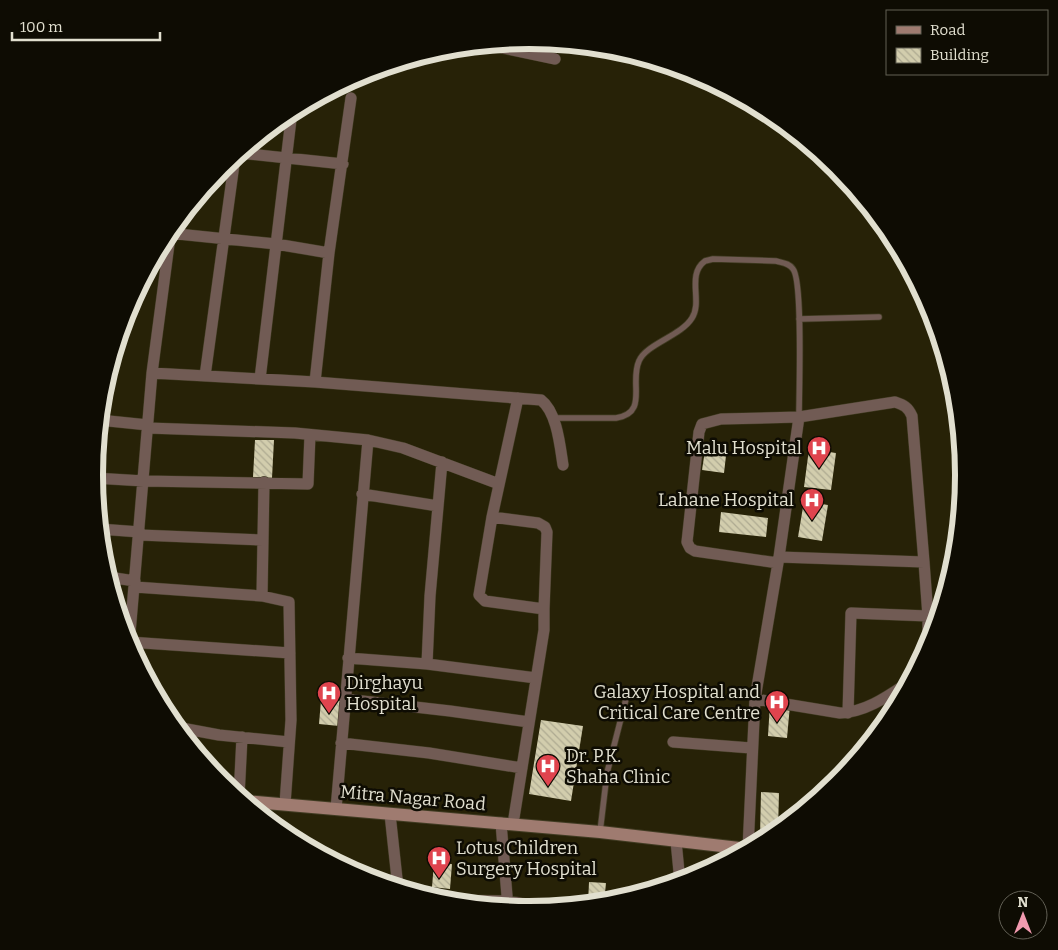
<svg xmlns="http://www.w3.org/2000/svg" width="1058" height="950" viewBox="0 0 1058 950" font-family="Bitter,serif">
  <defs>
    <pattern id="building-back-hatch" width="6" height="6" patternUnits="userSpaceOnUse" patternTransform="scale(1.25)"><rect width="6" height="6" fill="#d2cdad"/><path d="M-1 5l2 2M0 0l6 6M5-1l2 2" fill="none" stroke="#aeaa91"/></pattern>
  </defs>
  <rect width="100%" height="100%" fill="#272207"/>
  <!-- building -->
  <path fill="url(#building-back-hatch)" d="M255 440H274L272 478 253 477Z
    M706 444 727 447 724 473 702 470Z
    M809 449 836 453 831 490 804 487Z
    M804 501 828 505 822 541 798 537Z
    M721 512 768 518 766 537 719 532Z
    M322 688 342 690 339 726 319 724Z
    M770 703 790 705 787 738 768 736Z
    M541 720 583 726 571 801 529 794Z
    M761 792 779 793 778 830 772 836 760 835Z
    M434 863 452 864 450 889 432 887Z
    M589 882 606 883 604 903 588 904Z"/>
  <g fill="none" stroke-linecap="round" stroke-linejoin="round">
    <!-- lane casing -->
    <g stroke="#413c23" stroke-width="7">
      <path id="lane" d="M799 319 879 317
        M553 418H616C649 413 629 383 639 361 646 344 681 336 692 318 703 301 686 275 705 261L713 259 776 261C783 263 789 263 793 269 803 281 799 395 799 417
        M600 832 607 773 628 691"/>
    </g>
    <!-- street casing -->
    <g stroke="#413c23" stroke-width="12">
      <path id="street" d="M484 44 555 59
        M239 153 343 164
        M171 229 152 373 315 382 329 253 351 98
        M168 233 276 244 329 253
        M205 376 235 157
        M260 379 292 111
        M315 382 541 400C557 412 560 446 563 465
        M99 420 148 425
        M148 428 295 433 368 440 403 448 499 484
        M94 478 144 481 308 484 310 435
        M264 482 262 596 289 602 291 720 285 804
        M362 494 438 506
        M492 517 538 523 545 527 547 532 544 609
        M99 529 140 532
        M140 535 263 540
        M779 557 924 562
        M778 563 695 551 690 548 687 542 699 432 702 424 721 419 799 417
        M108 577 135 581
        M135 587 262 596
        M129 642 290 653
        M129 645 152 373
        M348 658 427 664 430 596 442 462
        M427 664 536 678
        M345 699 450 711 529 722
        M755 699 840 713C866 712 888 696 909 682
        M848 713 851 613 928 616
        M176 727 219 735 289 742
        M673 742 751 748
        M341 743 429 753 522 768
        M239 797 242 737
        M336 809 368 440
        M390 814 398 888
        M501 823 508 908
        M513 824 544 630V609L485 601 479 595 492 517 518 398
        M676 841 680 882
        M748 849 755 699 779 557 799 417 895 402C904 405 908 407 912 416L924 562 928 616V648
        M439 900 507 901 548 908"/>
    </g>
    <!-- secondary casing -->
    <g stroke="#413c23" stroke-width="14">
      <path id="secondary" d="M244 801 600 832 748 849"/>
    </g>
    <!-- lane -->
    <use href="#lane" stroke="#715b54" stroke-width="5.5"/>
    <!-- street -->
    <use href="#street" stroke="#715b54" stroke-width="11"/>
    <!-- secondary -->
    <use href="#secondary" stroke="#9f7b70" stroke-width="12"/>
  </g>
  <!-- icons -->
  <defs>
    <g id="hospital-pin" transform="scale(1.25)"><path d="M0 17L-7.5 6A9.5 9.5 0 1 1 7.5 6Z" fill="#e0444e" stroke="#0e0c03"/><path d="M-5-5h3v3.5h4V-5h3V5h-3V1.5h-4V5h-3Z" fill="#fff"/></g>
  </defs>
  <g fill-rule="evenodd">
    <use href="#hospital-pin" x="819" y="448"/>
    <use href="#hospital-pin" x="812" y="500"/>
    <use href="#hospital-pin" x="329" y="693"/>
    <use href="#hospital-pin" x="777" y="702"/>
    <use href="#hospital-pin" x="548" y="766"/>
    <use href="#hospital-pin" x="439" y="858"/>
  </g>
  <g text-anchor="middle" stroke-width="5" stroke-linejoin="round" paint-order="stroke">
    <!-- poi labels -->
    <g font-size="18" fill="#e1dfcf" stroke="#0e0c03" text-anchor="end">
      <text x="802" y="454">Malu Hospital</text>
      <text x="794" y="506">Lahane Hospital</text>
      <text x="346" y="689" text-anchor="start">Dirghayu<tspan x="346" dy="21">Hospital</tspan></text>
      <text x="760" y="698">Galaxy Hospital and<tspan x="760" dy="21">Critical Care Centre</tspan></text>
      <text x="566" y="762" text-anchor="start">Dr. P.K.<tspan x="566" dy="21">Shaha Clinic</tspan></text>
      <text x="456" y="854" text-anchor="start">Lotus Children<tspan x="456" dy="21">Surgery Hospital</tspan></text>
    </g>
    <!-- street labels -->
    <g font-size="18" fill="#e1dfcf" stroke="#0e0c03">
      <text transform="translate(413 798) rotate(5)" y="6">Mitra Nagar Road</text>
    </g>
  </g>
  <!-- crop -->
  <path d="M0 0H1058V950H0ZM103 475a426 426 0 1 1 852 0a426 426 0 1 1-852 0Z" fill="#0e0c03" fill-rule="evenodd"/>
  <path fill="none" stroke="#e1dfcf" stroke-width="6" d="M103 475a426 426 0 1 1 852 0a426 426 0 1 1-852 0Z"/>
  <!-- legend -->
  <rect x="886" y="10" width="162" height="65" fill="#0e0c03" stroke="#626055"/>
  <rect x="896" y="26" width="25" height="8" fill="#9f7b70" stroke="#626055"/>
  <text x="930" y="35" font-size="15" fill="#e1dfcf">Road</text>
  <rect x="896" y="48" width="25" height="15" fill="url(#building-back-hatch)" stroke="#626055"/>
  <text x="930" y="60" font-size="15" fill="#e1dfcf">Building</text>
  <!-- north arrow -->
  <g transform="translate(1023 915)"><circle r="24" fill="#0e0c03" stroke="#626055"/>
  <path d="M0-4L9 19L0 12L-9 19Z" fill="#f29aaf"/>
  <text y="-8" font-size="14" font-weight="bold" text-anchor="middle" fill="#e1dfcf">N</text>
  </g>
  <!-- scale -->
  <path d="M12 32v8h148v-8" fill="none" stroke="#e1dfcf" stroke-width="2.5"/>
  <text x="20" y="32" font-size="15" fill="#e1dfcf" stroke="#0e0c03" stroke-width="4" paint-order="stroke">100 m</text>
</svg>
